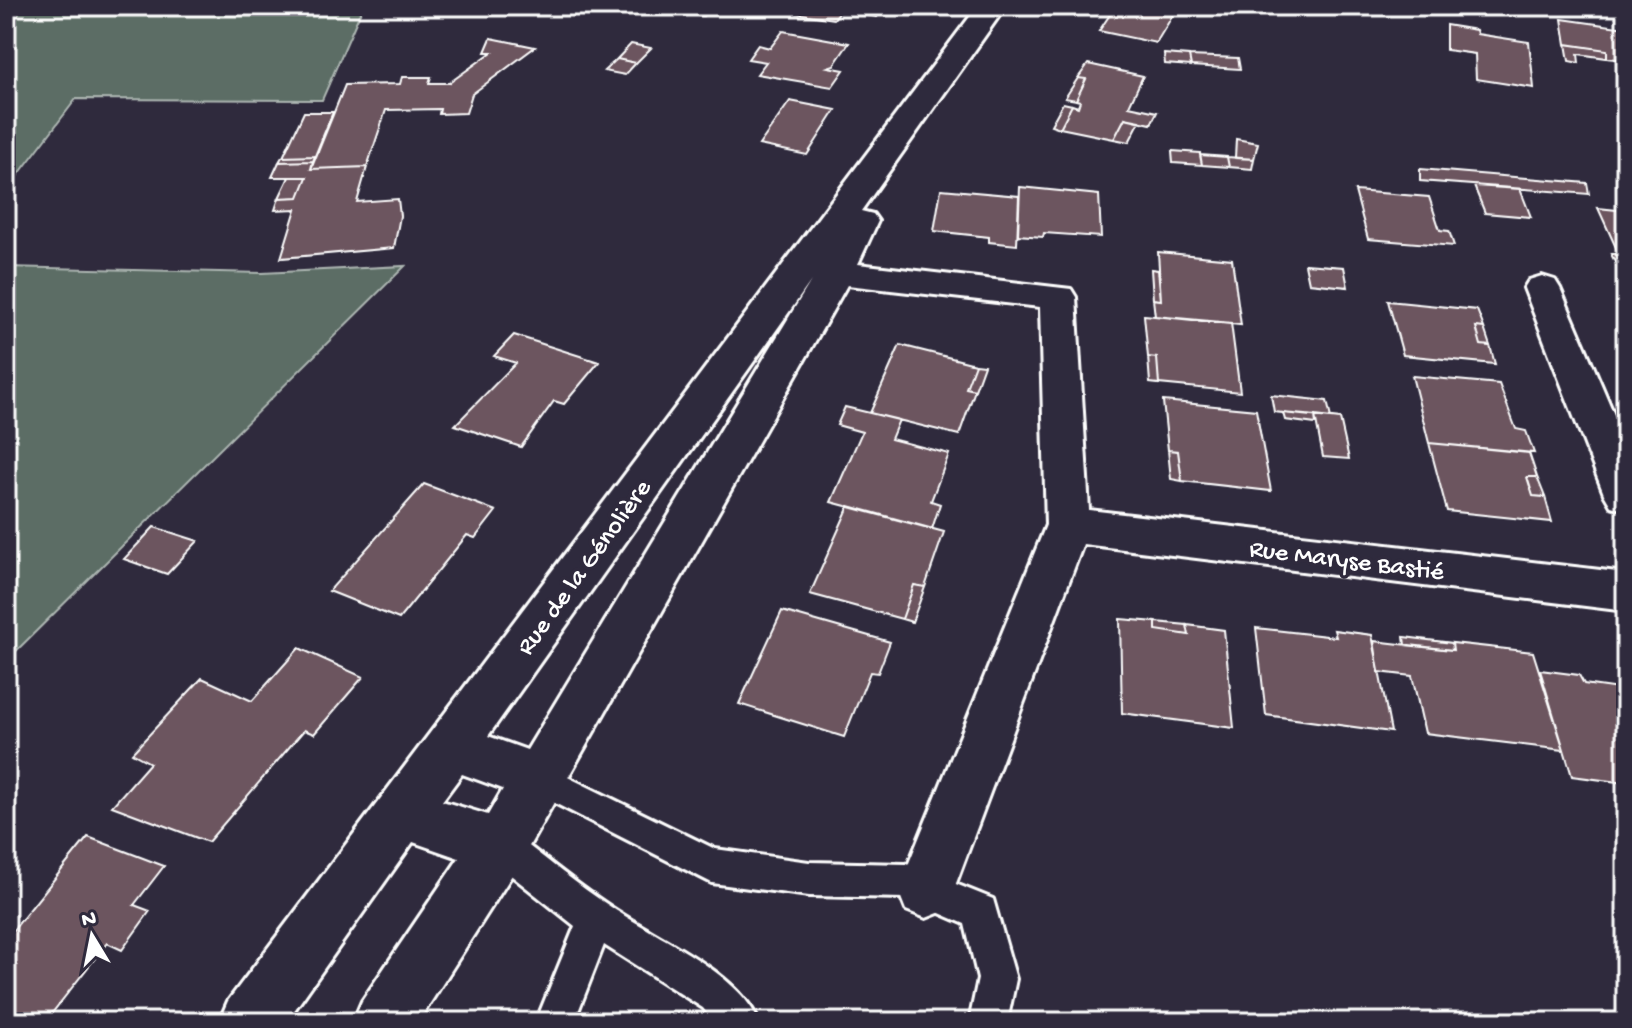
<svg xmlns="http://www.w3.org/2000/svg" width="1632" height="1028" viewBox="0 0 1632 1028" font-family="'Gochi Hand',sans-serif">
  <rect width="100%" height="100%" fill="#2f2a3d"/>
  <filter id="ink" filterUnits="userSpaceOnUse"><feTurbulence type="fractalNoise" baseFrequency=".0125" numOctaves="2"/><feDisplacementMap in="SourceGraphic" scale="16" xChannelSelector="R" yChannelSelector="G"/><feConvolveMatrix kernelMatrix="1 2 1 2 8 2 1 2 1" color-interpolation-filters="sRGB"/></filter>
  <g filter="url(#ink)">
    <!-- green -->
    <path fill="#5b6d65" stroke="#adb6b2" stroke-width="2" d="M6 6H363L322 100 76 99 6 191Z
      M405 266 6 661V267L262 273Z"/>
    <!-- building -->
    <path fill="#6c545e" stroke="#fff" stroke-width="2" d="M670 6H686L709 10 703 16 666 10Z
      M692 6H732L726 13Z
      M800 6 820 7 885 6 877 17 840 11 834 19 795 13Z
      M1122 6H1158L1176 10 1156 43 1099 31 1113 10 1119 11Z
      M1562 19 1626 28V60L1607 58V50L1566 44Z
      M1446 25 1476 30 1477 34 1529 42 1534 88 1476 79 1475 54 1446 50Z
      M783 31 849 43 834 65 828 67 844 70 832 87 757 74 766 62 748 59 758 45 770 48Z
      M491 38 535 47 472 94 466 113 439 114 440 109 386 110 367 167 311 169 345 85 400 84 402 77H431L429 83H449L492 52H485Z
      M631 44 651 48 636 63 617 59Z
      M1566 44 1607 50V58L1578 54 1579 63 1569 61Z
      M1164 54 1189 56 1191 66 1165 64Z
      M1189 56 1238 58 1240 69 1191 66Z
      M617 59 636 63 625 75 604 71Z
      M1088 64 1143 76 1129 106 1157 112 1151 124 1125 118 1114 139 1060 128 1072 105 1078 107 1080 101 1076 100 1086 79 1078 78Z
      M1078 78 1086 79 1076 100 1065 98Z
      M790 101 836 110 807 155 759 145Z
      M1063 103 1072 105 1060 128 1051 125Z
      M304 112H333L315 156 283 157Z
      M1125 118 1140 121 1129 142 1114 139Z
      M1236 139 1258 143 1254 159 1235 158Z
      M1172 151 1200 153 1202 165 1173 163Z
      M1200 155 1227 157 1229 167 1202 165Z
      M315 156 313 161 279 162 282 157Z
      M1227 157 1254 159 1252 169 1229 167Z
      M313 161 311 169 367 167 357 202 398 199 400 216 394 248 281 258 296 209 275 210 279 198 299 197 307 177H272L279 162Z
      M1420 169 1587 183 1589 194 1420 181Z
      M289 177H307L299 197 279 198Z
      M1474 186 1520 189 1531 217 1485 213Z
      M1020 187 1099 195 1101 237 1044 233 1043 237 1018 235Z
      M941 189 1019 196 1017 245 989 242V237L934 231Z
      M1355 191 1429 197 1440 230 1449 231 1454 246 1368 239Z
      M1598 208 1626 211V272H1620L1611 254H1619Z
      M1158 252 1232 259 1241 325 1155 316 1153 299 1161 300Z
      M1305 264 1344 267 1348 287 1309 283Z
      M1151 269 1158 270 1161 300 1153 299Z
      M1388 301 1477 310 1484 328 1476 327 1481 345 1490 346 1495 364 1403 355Z
      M1144 315 1231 323 1240 392 1159 384 1157 358 1148 357Z
      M1476 327 1484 328 1490 346 1481 345Z
      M514 335 599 362 564 404 554 401 521 447 455 425 516 363 494 356Z
      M900 345 975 364 966 388 975 390 959 435 870 413Z
      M1148 357 1157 358 1159 384 1150 383Z
      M975 364 984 365 975 390 966 388Z
      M1412 376 1499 384 1516 429 1526 431 1534 453 1429 443Z
      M1271 395 1327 401 1331 418 1274 412Z
      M1163 401 1256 410 1271 491 1182 481 1178 451 1168 450Z
      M845 407 899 420 891 439 949 454 931 501 940 504 932 529 831 502 862 432 837 425Z
      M1283 413 1315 416 1316 424 1285 420Z
      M1315 416 1340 419 1349 459 1323 457Z
      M1429 443 1529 453 1537 477H1527L1533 496 1545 497 1552 522 1447 511Z
      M1168 450 1178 451 1182 481 1171 479Z
      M1527 477H1537L1545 497 1533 496Z
      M424 484 496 511 475 538 467 535 399 619 329 591Z
      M849 506 944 532 925 587 914 585 902 619 810 594Z
      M154 527 198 541 167 574 124 559Z
      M914 585 925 587 912 622 902 619Z
      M782 611 890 642 878 673 870 672 844 737 739 704Z
      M1120 619 1156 622V630L1189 635 1187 625 1224 630 1234 728 1122 713Z
      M1156 622 1187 625 1189 635 1156 630Z
      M1256 628 1336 637 1334 630 1372 635 1391 732 1266 715Z
      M1404 637 1452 643 1453 650 1405 645Z
      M1374 641 1453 650 1452 643 1533 652 1564 750 1425 733 1412 676 1379 672Z
      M299 648 363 677 314 734 304 730 208 842 112 806 150 763 132 753 202 678 252 701Z
      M1540 670 1579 675 1584 684 1626 690V783L1572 776Z
      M88 837 164 866 134 905 150 911 122 950 107 943 45 1022H6V939Z"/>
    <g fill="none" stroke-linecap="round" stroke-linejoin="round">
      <!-- service casing -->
      <g stroke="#fff" stroke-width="6">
        <path id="service" d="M539 763 715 849 809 862 906 864 993 899 1016 979 1007 1022H969L978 979 965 924 905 898 809 896 712 883 527 789 522 778 527 767Z
          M500 828 512 833C545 858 577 885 611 907 656 938 738 971 759 1022H714L703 1008 604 945 574 1022H536L575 926 488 857 483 845 488 833Z"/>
      </g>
      <!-- minor casing -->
      <g stroke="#fff" stroke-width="6">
        <path id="minor" d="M978 6H1006L861 211 873 214 878 221 858 264 1071 289 1076 297 1089 510 1626 573V611L1083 544 946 910 926 918 906 910 898 890 1046 525 1040 307 847 285 519 864 418 1022H353L362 1001 459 858 413 842 286 1022H219L228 1001ZM811 281 527 750 488 736ZM462 774 503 789 488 815 442 801Z
          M1542 276 1555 280 1560 288 1626 443V510L1611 506 1604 494 1524 288 1529 280Z"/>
      </g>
      <!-- service -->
      <use href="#service" fill="#2f2a3d" fill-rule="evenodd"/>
      <!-- minor -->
      <use href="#minor" fill="#2f2a3d" fill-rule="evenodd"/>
    </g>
  </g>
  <g text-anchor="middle" stroke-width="7" stroke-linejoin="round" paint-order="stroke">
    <!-- street labels -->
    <g font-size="26" fill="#fff" stroke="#2f2a3d">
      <text transform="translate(1347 558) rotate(7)" y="9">Rue Maryse Bastié</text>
      <text transform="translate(582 566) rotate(-54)" y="9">Rue de la Génolière</text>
    </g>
  </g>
  <!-- margin -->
  <rect width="1632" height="1028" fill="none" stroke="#2f2a3d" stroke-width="32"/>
  <rect x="16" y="16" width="1600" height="996" fill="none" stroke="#fff" stroke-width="3" filter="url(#ink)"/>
  <!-- north arrow -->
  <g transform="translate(92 936) rotate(350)" stroke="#2f2a3d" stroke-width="6" paint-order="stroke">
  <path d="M0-6L14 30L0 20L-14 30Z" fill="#ffffff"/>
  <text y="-12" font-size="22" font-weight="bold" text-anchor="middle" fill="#ffffff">N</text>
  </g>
</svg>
